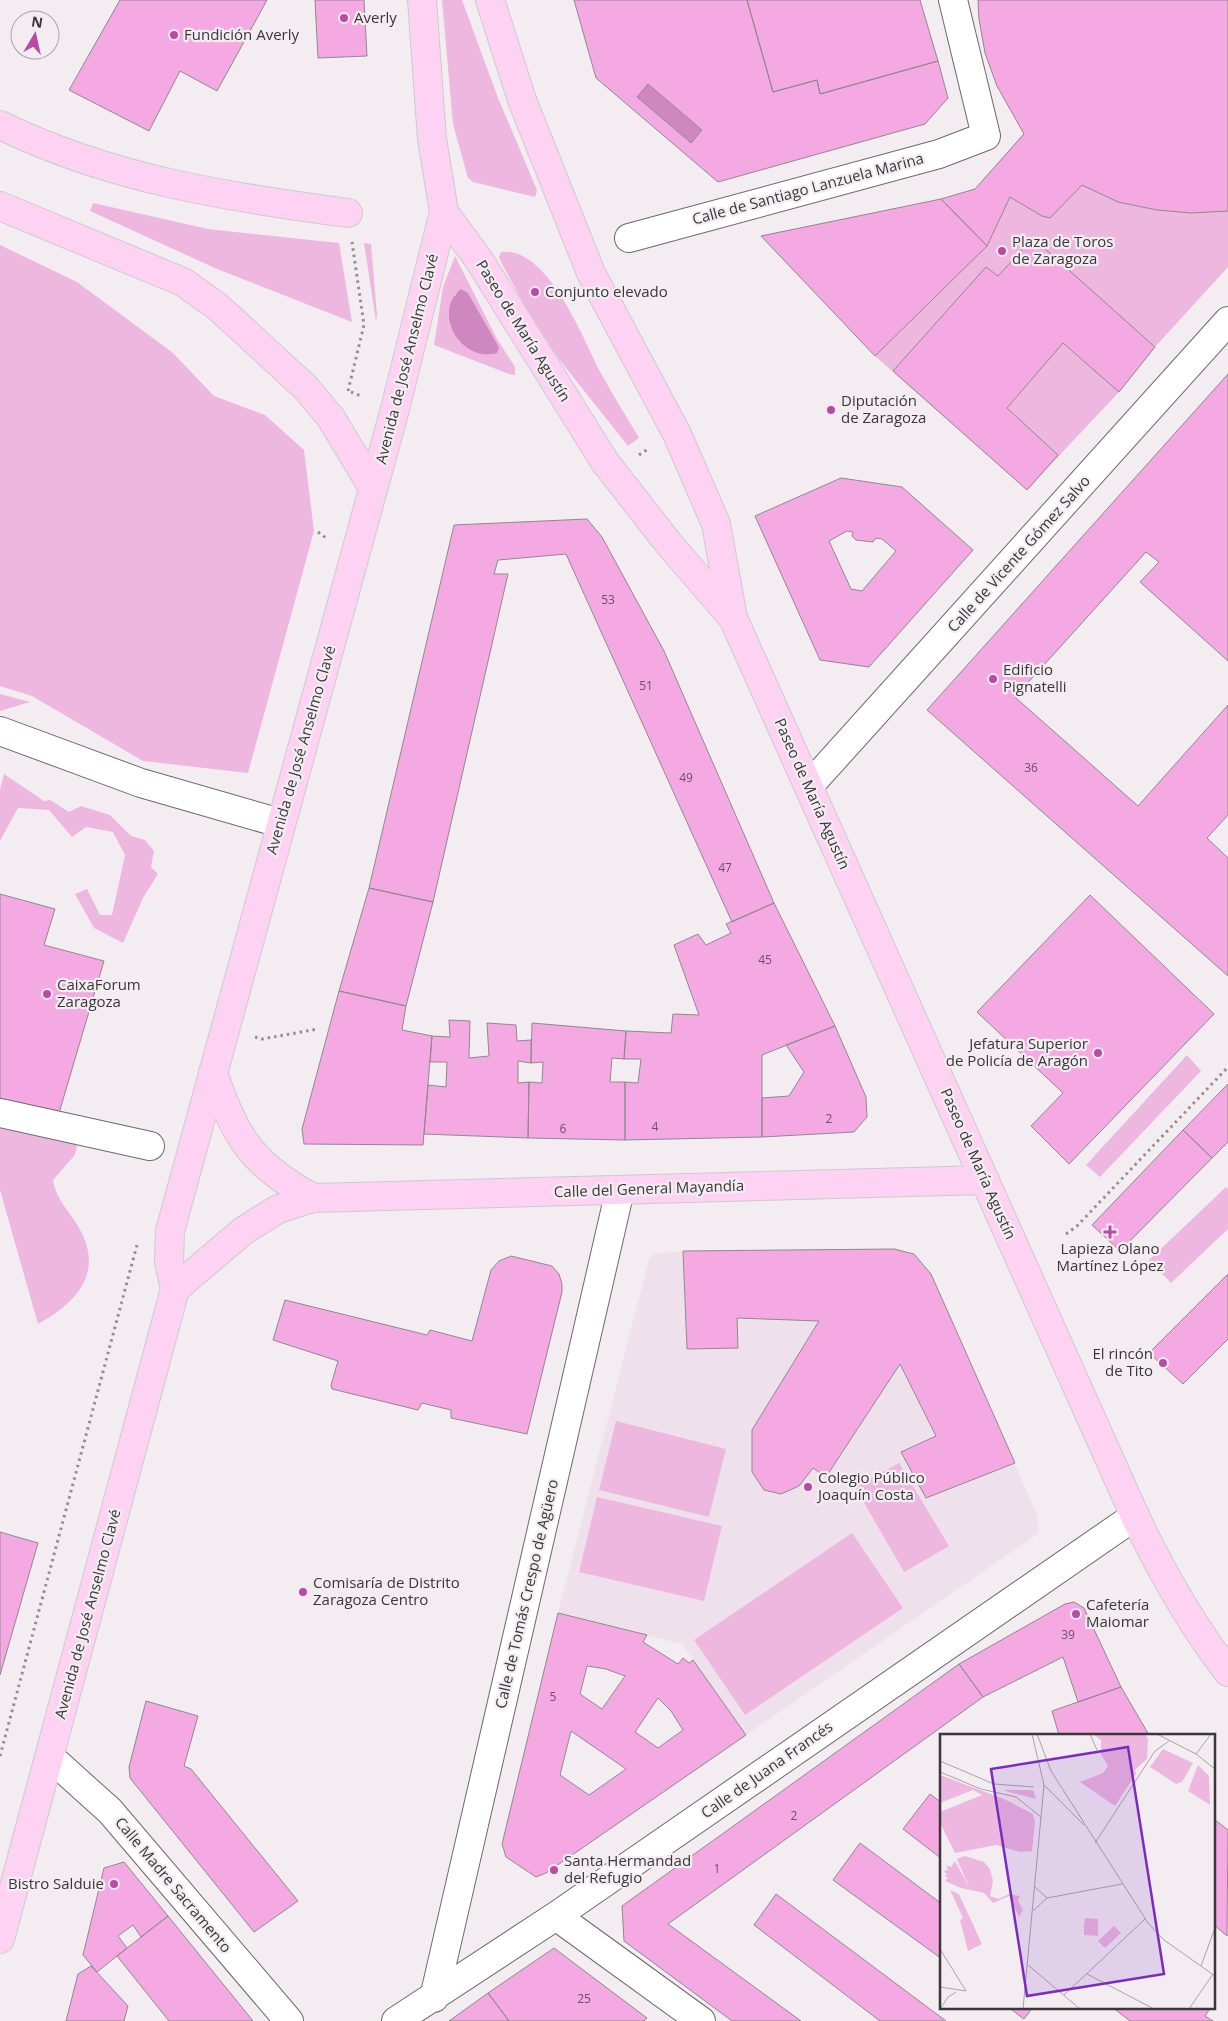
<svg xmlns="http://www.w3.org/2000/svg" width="1228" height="2021" viewBox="0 0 1228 2021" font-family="'Open Sans',sans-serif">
  <rect width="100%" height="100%" fill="#f3edf2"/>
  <!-- built -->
  <path fill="#efe1eb" d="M894 1249 914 1254 931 1274 1036 1512 1039 1533 746 1735 682 1644 558 1613 649 1259 654 1254 683 1251Z"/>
  <!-- green -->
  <path fill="#edb7e0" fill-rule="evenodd" d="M442 0H462L498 98 537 190 535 197 473 182 468 178 453 124Z
    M978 0H1228V267L1155 347 1119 392 1027 490 875 356 761 236 941 199 975 189 1024 133 985 53 979 19Z
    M93 203 208 229 339 243 352 322 217 269 90 211Z
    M364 243 371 244 377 315 376 321Z
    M0 245 77 282 173 353 214 396 265 415 304 450 314 531 248 773 143 761 32 696 0 686Z
    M501 252C549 246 584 342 602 375 613 396 627 417 639 438L628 446 558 358 528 312 502 264 499 257Z
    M455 256 497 339 515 367V375L509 374 434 345 443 287ZM461 290 468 293 499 347 454 295Z
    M0 694 30 702 0 711Z
    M4 774 44 801 50 800 69 812 81 806 110 815 131 836 145 840 154 851 151 867 158 874 143 898 123 943 94 928 75 894 87 889 100 915H112L125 855 113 832 86 827 72 837 49 810 18 808 0 841V790Z
    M1187 1055 1201 1071 1100 1177 1086 1165Z
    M0 1118 70 1142 77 1146 75 1155 53 1180C55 1197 68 1210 76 1223 106 1269 80 1301 38 1324L0 1190Z
    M1226 1187 1228 1189V1229L1171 1283 1149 1260Z
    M616 1421 726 1449 709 1517 599 1490Z
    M899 1463 949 1546 904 1572 855 1487Z
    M597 1497 722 1526 704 1601 579 1572Z
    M852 1533 903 1608 745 1715 694 1640Z"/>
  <!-- water -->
  <path fill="#cf87bf" d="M648 84 702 130 691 143 637 97Z
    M461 289 468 293 499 347 497 353C460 363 432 312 461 289Z"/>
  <!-- building -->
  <path fill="#f4a9e3" stroke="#8f898e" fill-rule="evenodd" d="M120 0H267L217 91 180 71 149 131 69 90Z
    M315 0H364L367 56 318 58Z
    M574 0H747L773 92 817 80 820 94 938 61 948 98 925 124 718 182 596 78ZM648 84 702 130 691 143 637 97Z
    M747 0H920L938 61 820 94 817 80 773 92Z
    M978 0H1228V211L1191 213 1157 210 1118 202 1082 185 1050 218 1042 216 1010 197 987 246 941 199 975 189 1024 134 997 86 985 53 979 19Z
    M941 199 987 246 875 356 761 236Z
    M1033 238 1155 347 1119 392 1063 343 1007 408 1058 455 1027 490 893 371 986 267 998 276Z
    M1228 374V661L1140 582 1159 562 1146 552 1015 697 1138 806 1228 705V815L1207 838 1228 858V976L927 710Z
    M841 478 902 487 973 550 869 667 820 660 755 516ZM847 531 853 532 852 536 856 540 873 542 876 538 882 539 896 551 862 591 851 589 829 541Z
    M587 519 602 537 664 651 774 903 732 922 566 554 498 560 494 574H508L433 902 369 888 454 525Z
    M369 888 433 902 406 1006 339 991Z
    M0 894 55 909 44 945 104 961 59 1113 0 1099Z
    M1090 895 1214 1014 1069 1164 1031 1126 1063 1093 977 1012Z
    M774 903 835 1026 762 1055V1137L625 1140V1082L638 1083 641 1059H624L626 1031 671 1033 673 1014 699 1015 674 945 698 934 706 945 731 933 726 924Z
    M339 991 406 1006 402 1030 432 1036 423 1145 304 1144 302 1129Z
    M449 1020 470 1021 469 1058 489 1056 487 1023 516 1025 517 1041 531 1040V1063L518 1061V1083L529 1082 528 1138 424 1134 428 1085 446 1087 447 1062H430L432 1036 450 1037Z
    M532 1023 626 1031 624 1059 612 1058 610 1082H625V1140L528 1138 529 1082 542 1083 543 1062 531 1063Z
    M835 1026 866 1097 867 1117 854 1132 762 1137V1098L789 1096 804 1072 786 1045Z
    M1228 1084V1142L1212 1158 1183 1130Z
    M1183 1130 1212 1158 1120 1251 1092 1225Z
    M894 1249 914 1254 931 1274 1015 1463 926 1498 901 1452 936 1436 900 1364 826 1477 813 1468 799 1486 781 1494 764 1490 752 1472V1430L819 1321 737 1318 738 1348 687 1349 683 1251Z
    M511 1256 552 1266 559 1274 562 1284V1292L527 1434 451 1418V1410L422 1403 418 1410 332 1389 331 1385 338 1361 273 1340 285 1300 427 1335 430 1330 472 1341 491 1270 499 1261Z
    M1228 1274V1339L1183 1384 1149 1353Z
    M0 1532 38 1543 0 1675Z
    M1074 1602 1084 1608 1121 1687 1078 1702 1063 1657 983 1697 959 1664 1065 1604Z
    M558 1613 647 1635 643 1642 678 1664 683 1658 689 1663 693 1660 746 1735 546 1873 536 1877 506 1857 502 1844ZM587 1666 606 1669 625 1676 602 1709 580 1694ZM658 1698 671 1711 683 1730 658 1748 635 1732ZM571 1731 626 1769 589 1795 560 1775Z
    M959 1664 983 1697 668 1924 801 2021H732L624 1941 622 1906Z
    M1121 1687 1149 1735H1059L1052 1711Z
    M146 1701 198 1716 184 1766 191 1769 298 1901 254 1932 130 1778 129 1767Z
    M930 1794 942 1803V1859L903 1829Z
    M1214 1819 1228 1830 1227 1936 1214 1925Z
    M860 1843 942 1904V1959L833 1880Z
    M124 1862 168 1916 141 1937 133 1925 118 1936 127 1948 97 1972 83 1955 104 1868Z
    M776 1894 946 2021H880L754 1925Z
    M168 1916 223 1984 253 2021H169L117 1956Z
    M554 1948 647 2018 644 2021H509L488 1993Z
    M91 1966 128 2006 124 2021H66L78 1974Z
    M488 1993 509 2021H449Z
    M1008 2007H1033L1024 2019Z
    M1112 2007H1211L1205 2016 1213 2021H1130Z"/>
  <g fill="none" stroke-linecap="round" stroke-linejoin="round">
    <!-- minor casing -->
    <g stroke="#6d686c" stroke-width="30">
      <path id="minor" d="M629 238 939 154 986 136 953 0
        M0 731 141 783 280 823
        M809 786 1228 321
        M0 1113 150 1146
        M50 1757 110 1811 289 2021
        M556 1916 701 2021
        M434 1998 620 1190
        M396 2021 556 1916 1135 1516"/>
    </g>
    <!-- major casing -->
    <g stroke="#cccbcc" stroke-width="30">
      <path id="major" d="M422 0 432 139 444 212 479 260 605 462 669 544 732 617
        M490 0 522 100 591 273 677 434 716 524 733 618 1135 1516C1161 1571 1191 1624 1228 1672
        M0 125C111 179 227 197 348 213
        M0 206 183 282 218 307 306 388 331 418 373 488
        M213 1072C235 1137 251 1164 313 1198
        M175 1289 243 1231 278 1209 313 1198 985 1180
        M0 1939 175 1289 169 1262 170 1231 395 409 444 212"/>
    </g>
    <!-- path -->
    <path stroke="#928e91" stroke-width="3" stroke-dasharray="2.5 4" stroke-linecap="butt" d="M348 391 364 325 352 242
      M351 392 361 396
      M639 455 648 449
      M318 532 326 538
      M255 1037 262 1039 318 1029
      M1066 1234 1077 1226 1228 1067
      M0 1756 137 1245"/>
    <!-- minor -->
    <use href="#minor" stroke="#fff" stroke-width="28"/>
    <!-- major -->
    <use href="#major" stroke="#fdd2f3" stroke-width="28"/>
  </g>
  <!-- markers -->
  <g fill="#ba4aa6" stroke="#f3edf2" stroke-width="2">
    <circle cx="344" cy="18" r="5"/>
    <circle cx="174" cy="35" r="5"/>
    <circle cx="1002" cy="251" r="5"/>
    <circle cx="535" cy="292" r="5"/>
    <circle cx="831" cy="410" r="5"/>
    <circle cx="993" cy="679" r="5"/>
    <circle cx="47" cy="994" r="5"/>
    <circle cx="1098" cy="1053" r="5"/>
    <path d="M1107.5 1224.5h5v5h5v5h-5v5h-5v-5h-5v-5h5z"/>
    <circle cx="1163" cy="1363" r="5"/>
    <circle cx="808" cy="1487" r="5"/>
    <circle cx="303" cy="1592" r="5"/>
    <circle cx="1076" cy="1614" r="5"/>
    <circle cx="554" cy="1870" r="5"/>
    <circle cx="114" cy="1884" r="5"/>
  </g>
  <g text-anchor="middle" stroke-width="4.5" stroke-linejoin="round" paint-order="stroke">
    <!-- number labels -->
    <g font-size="12" fill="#685464">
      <text x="608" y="604">53</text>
      <text x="646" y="690">51</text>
      <text x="1031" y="772">36</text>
      <text x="686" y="782">49</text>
      <text x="725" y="872">47</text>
      <text x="765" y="964">45</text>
      <text x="829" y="1123">2</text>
      <text x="655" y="1131">4</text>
      <text x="563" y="1133">6</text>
      <text x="1068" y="1639">39</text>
      <text x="553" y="1701">5</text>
      <text x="794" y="1820">2</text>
      <text x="717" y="1873">1</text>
      <text x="584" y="2003">25</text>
    </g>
    <!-- poi labels -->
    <g font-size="15" fill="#3a3739" stroke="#f3edf2" text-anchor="start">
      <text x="354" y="23">Averly</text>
      <text x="184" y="40">Fundición Averly</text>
      <text x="1012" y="247">Plaza de Toros<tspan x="1012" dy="17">de Zaragoza</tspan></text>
      <text x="545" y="297">Conjunto elevado</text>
      <text x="841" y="406">Diputación<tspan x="841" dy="17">de Zaragoza</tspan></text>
      <text x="1003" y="675">Edificio<tspan x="1003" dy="17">Pignatelli</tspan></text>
      <text x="57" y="990">CaixaForum<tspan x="57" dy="17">Zaragoza</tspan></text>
      <text x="1088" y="1049" text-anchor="end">Jefatura Superior<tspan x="1088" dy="17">de Policía de Aragón</tspan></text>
      <text x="1110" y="1254" text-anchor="middle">Lapieza Olano<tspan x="1110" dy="17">Martínez López</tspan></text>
      <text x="1153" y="1359" text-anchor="end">El rincón<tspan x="1153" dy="17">de Tito</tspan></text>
      <text x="818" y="1483">Colegio Público<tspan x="818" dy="17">Joaquín Costa</tspan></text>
      <text x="313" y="1588">Comisaría de Distrito<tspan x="313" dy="17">Zaragoza Centro</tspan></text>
      <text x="1086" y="1610">Cafetería<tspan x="1086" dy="17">Maiomar</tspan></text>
      <text x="564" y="1866">Santa Hermandad<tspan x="564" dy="17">del Refugio</tspan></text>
      <text x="104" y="1889" text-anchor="end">Bistro Salduie</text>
    </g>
    <!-- street labels -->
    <g font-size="15" fill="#3a3739" stroke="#f3edf2">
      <text transform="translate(808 189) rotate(-15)" y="5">Calle de Santiago Lanzuela Marina</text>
      <text transform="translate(523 331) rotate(58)" y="5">Paseo de María Agustín</text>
      <text transform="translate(407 359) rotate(-76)" y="5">Avenida de José Anselmo Clavé</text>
      <text transform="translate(1019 554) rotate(-48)" y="5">Calle de Vicente Gómez Salvo</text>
      <text transform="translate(301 750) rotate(-74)" y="5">Avenida de José Anselmo Clavé</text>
      <text transform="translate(812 794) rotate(66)" y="5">Paseo de María Agustín</text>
      <text transform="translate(978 1164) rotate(66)" y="5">Paseo de María Agustín</text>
      <text transform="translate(649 1189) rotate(-2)" y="5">Calle del General Mayandía</text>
      <text transform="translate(527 1594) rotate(-77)" y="5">Calle de Tomás Crespo de Agüero</text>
      <text transform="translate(88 1614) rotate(-75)" y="5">Avenida de José Anselmo Clavé</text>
      <text transform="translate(767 1770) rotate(-35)" y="5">Calle de Juana Francés</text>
      <text transform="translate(173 1885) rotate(50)" y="5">Calle Madre Sacramento</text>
    </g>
  </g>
  <!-- overview -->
  <g transform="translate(940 1734)">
    <rect width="275" height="275" fill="#f3edf2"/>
    <path d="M153 0H205L208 5 207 25 195 36 196 40 175 72 140 48 163 39 168 32 161 20V6ZM223 15 253 29 242 48 236 50 210 33ZM258 31 269 42 270 71 248 57ZM0 41 64 65 93 80 95 89 92 117 80 118 56 111 15 119 0 89V78L42 61 33 56 0 69ZM93 56 96 65 65 57V56ZM25 122 44 128 50 135 53 147 50 162 58 165 69 160 80 162 78 167 83 176 79 183 69 162 53 169 44 159 21 154 5 147 8 144 4 142 7 141 4 137 8 136 6 131 11 133 15 127 30 155 17 125ZM10 156 19 160 42 210 28 217 20 186 23 184ZM145 184 158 185V202L144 201V192H150H144ZM174 192 181 199 165 214 158 207Z" fill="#edb7e0"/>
    <path fill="none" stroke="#a9a4a8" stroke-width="1" d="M92 0 104 51 144 91M97 0 111 37 208 189 224 206 275 242M150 0 157 16M217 0 256 20 275 35M256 20 271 0M0 27 54 50 94 53M0 38 41 55 76 63 101 83M155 109 215 17 229 7M94 152 107 164M93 177 107 164 182 150M0 215 26 257 0 253M88 231 140 275M261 232 275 194M147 240 214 275M124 261 205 185M0 275 8 263 16 258M83 275 104 51M249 275 273 240"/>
    <path fill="#7b2cbf" fill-opacity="0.15" stroke="#7b2cbf" stroke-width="2.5" d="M188 13 224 240 87 262 51 35Z"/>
    <rect width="275" height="275" fill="none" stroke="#3a3739" stroke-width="2.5"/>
  </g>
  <!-- north arrow -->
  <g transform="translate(35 35) rotate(9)"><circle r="24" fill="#f3edf2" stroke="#a9a4a8"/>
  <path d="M0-4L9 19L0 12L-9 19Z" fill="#ba4aa6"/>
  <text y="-8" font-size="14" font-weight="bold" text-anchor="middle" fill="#3a3739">N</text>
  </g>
</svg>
